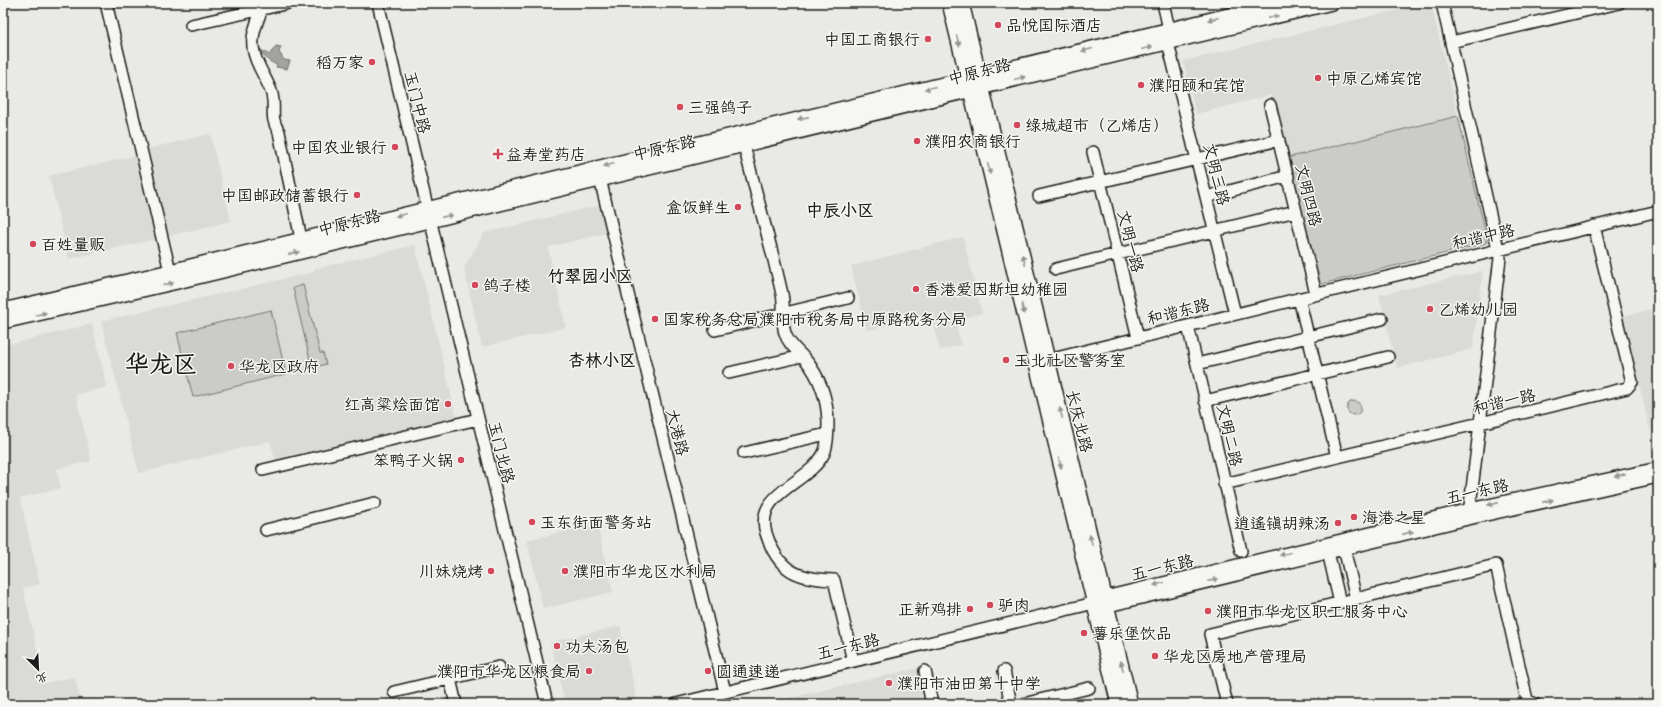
<svg xmlns="http://www.w3.org/2000/svg" width="1661" height="707" viewBox="0 0 1661 707" font-family="Caveat,'LXGW WenKai TC',sans-serif">
  <rect width="100%" height="100%" fill="#e9e9e5"/>
  <filter id="ink" filterUnits="userSpaceOnUse"><feTurbulence type="fractalNoise" baseFrequency=".025" numOctaves="2"/><feDisplacementMap in="SourceGraphic" scale="8" xChannelSelector="R" yChannelSelector="G"/><feConvolveMatrix kernelMatrix="1 2 1 2 8 2 1 2 1" color-interpolation-filters="sRGB"/></filter>
  <g filter="url(#ink)">
    <!-- built -->
    <path fill="#dadad6" d="M1427 3H1431L1458 116 1286 158 1271 95 1196 114 1183 61Z
      M210 134 231 221 168 236 147 149Z
      M137 155 156 239 69 259 49 176Z
      M601 205 607 233 548 247 566 327 482 347 464 268 484 233Z
      M963 237 982 313 955 320 961 345 940 350 931 314 867 331 851 266Z
      M415 245 457 419 276 462 270 441 139 473 101 321 314 272V269Z
      M1483 271 1473 349 1397 368 1379 295Z
      M1658 308V459H1657L1623 316Z
      M92 324 107 387 76 395 91 461 56 469 61 488 20 498 40 584 23 588 45 683 75 677 82 704H3V346Z
      M597 524 613 592 543 609 527 540Z
      M620 626 637 700 617 704H565L550 642Z
      M918 668 927 704H764Z"/>
    <!-- green -->
    <path fill="#cbcbc7" stroke="#747472" d="M1458 116 1487 239 1486 243 1322 284 1319 283 1286 158Z
      M303 285 320 353H323L326 364 312 368 293 288Z
      M271 310 286 374 193 397 177 333Z
      M1347 408a7 7 0 1 1 14 0a7 7 0 1 1-14 0Z"/>
    <!-- water -->
    <path fill="#a3a3a1" stroke="#6d6d6c" d="M276 46 281 47 279 52 284 60 290 61 287 69 276 67 277 65C268 61 264 58 260 49L269 55Z"/>
    <g fill="none" stroke-linecap="round" stroke-linejoin="round">
      <!-- minor casing -->
      <g stroke="#1c1c1c" stroke-width="14">
        <path id="minor" d="M106 3 170 271
          M264 3C256 27 246 40 259 66 263 75 269 84 272 94 276 111 269 116 279 132L301 239
          M378 3 547 704
          M1163 3 1169 29
          M1442 3 1500 258 1469 514
          M191 25 289 3
          M1451 42 1619 3
          M1168 43 1235 314
          M1270 105 1316 294
          M744 145C756 195 771 244 782 294 785 307 781 321 785 333 788 344 798 351 805 359 820 377 827 398 828 421 828 430 828 445 824 453 809 484 754 492 766 533 778 571 797 579 834 580L853 661
          M1093 152 1138 338
          M600 179 725 692
          M1039 196 1279 140
          M1206 197 1288 176
          M1056 269 1296 211
          M1299 298 1337 457
          M1188 326 1241 551
          M715 330 848 298
          M1048 360 1658 211
          M1197 364 1382 319
          M729 373 802 356
          M1205 401 1388 357
          M744 453 827 434
          M263 470 478 419
          M1224 484 1627 388 1632 382 1594 226
          M266 530 375 503
          M1344 548 1356 599
          M1328 552 1340 603
          M1100 608 1468 519 1658 477
          M925 671 932 704
          M1004 671 1011 704
          M450 679 456 704
          M394 692 499 667
          M676 704 1086 605 1093 601 1105 597 1470 509 1658 468
          M1023 704 1089 688
          M1227 704 1210 634 1496 565 1527 700 1535 704"/>
      </g>
      <!-- major casing -->
      <g stroke="#1c1c1c" stroke-width="16">
        <path id="major" d="M949 3 1118 704
          M962 3 1131 704
          M3 310 170 271 1278 3
          M3 322 173 283 1332 3"/>
      </g>
      <!-- minor -->
      <use href="#minor" stroke="#f6f6f2" stroke-width="11"/>
      <!-- major -->
      <use href="#major" stroke="#f6f6f2" stroke-width="13"/>
    </g>
    <!-- one-way arrows -->
    <defs><path id="oneway-solid" d="M-6-.8H1V-3.2L6.5 0L1 3.2V.8H-6Z"/></defs>
    <g fill="#949492">
      <use href="#oneway-solid" transform="translate(1273 17) rotate(-14)"/>
      <use href="#oneway-solid" transform="translate(1213 19) rotate(166)"/>
      <use href="#oneway-solid" transform="translate(958 41) rotate(76)"/>
      <use href="#oneway-solid" transform="translate(1147 48) rotate(-14)"/>
      <use href="#oneway-solid" transform="translate(1087 50) rotate(166)"/>
      <use href="#oneway-solid" transform="translate(1020 78) rotate(-14)"/>
      <use href="#oneway-solid" transform="translate(930 88) rotate(166)"/>
      <use href="#oneway-solid" transform="translate(803 118) rotate(167)"/>
      <use href="#oneway-solid" transform="translate(609 165) rotate(166)"/>
      <use href="#oneway-solid" transform="translate(989 169) rotate(76)"/>
      <use href="#oneway-solid" transform="translate(401 215) rotate(166)"/>
      <use href="#oneway-solid" transform="translate(447 216) rotate(-13)"/>
      <use href="#oneway-solid" transform="translate(294 253) rotate(-14)"/>
      <use href="#oneway-solid" transform="translate(1024 260) rotate(-104)"/>
      <use href="#oneway-solid" transform="translate(168 284) rotate(-13)"/>
      <use href="#oneway-solid" transform="translate(1023 309) rotate(76)"/>
      <use href="#oneway-solid" transform="translate(41 314) rotate(-13)"/>
      <use href="#oneway-solid" transform="translate(1061 413) rotate(-104)"/>
      <use href="#oneway-solid" transform="translate(1060 463) rotate(76)"/>
      <use href="#oneway-solid" transform="translate(1620 475) rotate(167)"/>
      <use href="#oneway-solid" transform="translate(1548 501) rotate(-13)"/>
      <use href="#oneway-solid" transform="translate(1493 504) rotate(167)"/>
      <use href="#oneway-solid" transform="translate(1408 533) rotate(-13)"/>
      <use href="#oneway-solid" transform="translate(1091 540) rotate(-104)"/>
      <use href="#oneway-solid" transform="translate(1285 554) rotate(166)"/>
      <use href="#oneway-solid" transform="translate(1213 580) rotate(-14)"/>
      <use href="#oneway-solid" transform="translate(1159 584) rotate(166)"/>
      <use href="#oneway-solid" transform="translate(1122 666) rotate(-103)"/>
    </g>
  </g>
  <!-- markers -->
  <g fill="#d1495b" stroke="#f6f6f2" stroke-width="1.5">
    <circle cx="998" cy="25" r="4"/>
    <circle cx="928" cy="39" r="4"/>
    <circle cx="372" cy="62" r="4"/>
    <circle cx="1318" cy="78" r="4"/>
    <circle cx="1141" cy="85" r="4"/>
    <circle cx="680" cy="107" r="4"/>
    <circle cx="1017" cy="125" r="4"/>
    <circle cx="917" cy="141" r="4"/>
    <circle cx="395" cy="147" r="4"/>
    <path d="M496 148h4v4h4v4h-4v4h-4v-4h-4v-4h4z"/>
    <circle cx="357" cy="195" r="4"/>
    <circle cx="738" cy="207" r="4"/>
    <circle cx="33" cy="244" r="4"/>
    <circle cx="475" cy="285" r="4"/>
    <circle cx="916" cy="289" r="4"/>
    <circle cx="1430" cy="309" r="4"/>
    <circle cx="655" cy="319" r="4"/>
    <circle cx="1006" cy="360" r="4"/>
    <circle cx="231" cy="366" r="4"/>
    <circle cx="448" cy="404" r="4"/>
    <circle cx="461" cy="460" r="4"/>
    <circle cx="1354" cy="517" r="4"/>
    <circle cx="532" cy="522" r="4"/>
    <circle cx="1338" cy="523" r="4"/>
    <circle cx="491" cy="571" r="4"/>
    <circle cx="565" cy="571" r="4"/>
    <circle cx="990" cy="605" r="4"/>
    <circle cx="970" cy="609" r="4"/>
    <circle cx="1208" cy="611" r="4"/>
    <circle cx="1084" cy="633" r="4"/>
    <circle cx="557" cy="646" r="4"/>
    <circle cx="1155" cy="656" r="4"/>
    <circle cx="589" cy="671" r="4"/>
    <circle cx="708" cy="671" r="4"/>
    <circle cx="889" cy="683" r="4"/>
  </g>
  <g text-anchor="middle" stroke-width="3" stroke-linejoin="round" paint-order="stroke">
    <!-- poi labels -->
    <g font-size="16" fill="#1c1c1c" stroke="#f6f6f2" text-anchor="start">
      <text x="1006" y="31">品悦国际酒店</text>
      <text x="920" y="45" text-anchor="end">中国工商银行</text>
      <text x="364" y="68" text-anchor="end">稻万家</text>
      <text x="1326" y="84">中原乙烯宾馆</text>
      <text x="1149" y="91">濮阳颐和宾馆</text>
      <text x="688" y="113">三强鸽子</text>
      <text x="1025" y="131">绿城超市（乙烯店）</text>
      <text x="925" y="147">濮阳农商银行</text>
      <text x="387" y="153" text-anchor="end">中国农业银行</text>
      <text x="506" y="160">益寿堂药店</text>
      <text x="349" y="201" text-anchor="end">中国邮政储蓄银行</text>
      <text x="730" y="213" text-anchor="end">盒饭鲜生</text>
      <text x="41" y="250">百姓量贩</text>
      <text x="483" y="291">鸽子楼</text>
      <text x="924" y="295">香港爱因斯坦幼稚园</text>
      <text x="1438" y="315">乙烯幼儿园</text>
      <text x="663" y="325">国家税务总局濮阳市税务局中原路税务分局</text>
      <text x="1014" y="366">玉北社区警务室</text>
      <text x="239" y="372">华龙区政府</text>
      <text x="440" y="410" text-anchor="end">红高粱烩面馆</text>
      <text x="453" y="466" text-anchor="end">笨鸭子火锅</text>
      <text x="1362" y="523">海港之星</text>
      <text x="540" y="528">玉东街面警务站</text>
      <text x="1330" y="529" text-anchor="end">逍遥镇胡辣汤</text>
      <text x="483" y="577" text-anchor="end">川妹烧烤</text>
      <text x="573" y="577">濮阳市华龙区水利局</text>
      <text x="998" y="611">驴肉</text>
      <text x="962" y="615" text-anchor="end">正新鸡排</text>
      <text x="1216" y="617">濮阳市华龙区职工服务中心</text>
      <text x="1092" y="639">薯乐堡饮品</text>
      <text x="565" y="652">功夫汤包</text>
      <text x="1163" y="662">华龙区房地产管理局</text>
      <text x="581" y="677" text-anchor="end">濮阳市华龙区粮食局</text>
      <text x="716" y="677">圆通速递</text>
      <text x="897" y="689">濮阳市油田第十中学</text>
    </g>
    <!-- street labels -->
    <g font-size="16" fill="#1c1c1c" stroke="#f6f6f2">
      <text transform="translate(979 71) rotate(-14)" y="6">中原东路</text>
      <text transform="translate(418 102) rotate(76)" y="6">玉门中路</text>
      <text transform="translate(664 147) rotate(-13)" y="6">中原东路</text>
      <text transform="translate(1217 174) rotate(76)" y="6">文明三路</text>
      <text transform="translate(1309 195) rotate(76)" y="6">文明四路</text>
      <text transform="translate(349 222) rotate(-14)" y="6">中原东路</text>
      <text transform="translate(1483 236) rotate(-13)" y="6">和谐中路</text>
      <text transform="translate(1131 241) rotate(76)" y="6">文明一路</text>
      <text transform="translate(1178 311) rotate(-14)" y="6">和谐东路</text>
      <text transform="translate(1504 401) rotate(-13)" y="6">和谐一路</text>
      <text transform="translate(1080 421) rotate(76)" y="6">长庆北路</text>
      <text transform="translate(678 432) rotate(76)" y="6">大港路</text>
      <text transform="translate(1230 435) rotate(77)" y="6">文明二路</text>
      <text transform="translate(502 452) rotate(76)" y="6">玉门北路</text>
      <text transform="translate(1477 491) rotate(-13)" y="6">五一东路</text>
      <text transform="translate(1162 567) rotate(-14)" y="6">五一东路</text>
      <text transform="translate(848 646) rotate(-14)" y="6">五一东路</text>
    </g>
    <!-- neighbourhood labels -->
    <g font-size="17" font-weight="bold" fill="#1c1c1c" stroke="#f6f6f2">
      <text x="840" y="216">中辰小区</text>
      <text x="590" y="282">竹翠园小区</text>
      <text x="602" y="366">杏林小区</text>
    </g>
    <!-- town labels -->
    <g font-size="24" font-weight="bold" fill="#1c1c1c" stroke="#f6f6f2">
      <text x="161" y="372">华龙区</text>
    </g>
  </g>
  <!-- margin -->
  <rect width="1661" height="707" fill="none" stroke="#f6f6f2" stroke-width="16"/>
  <rect x="8" y="8" width="1645" height="691" fill="none" stroke="#1c1c1c" stroke-width="1.5" filter="url(#ink)"/>
  <!-- north arrow -->
  <g transform="translate(38 669) rotate(156)" stroke="#f6f6f2" stroke-width="3" paint-order="stroke">
  <path d="M0-3L7 15L0 10L-7 15Z" fill="#1c1c1c"/>
  <text y="-6" font-size="11" font-weight="bold" text-anchor="middle" fill="#1c1c1c">北</text>
  </g>
</svg>
